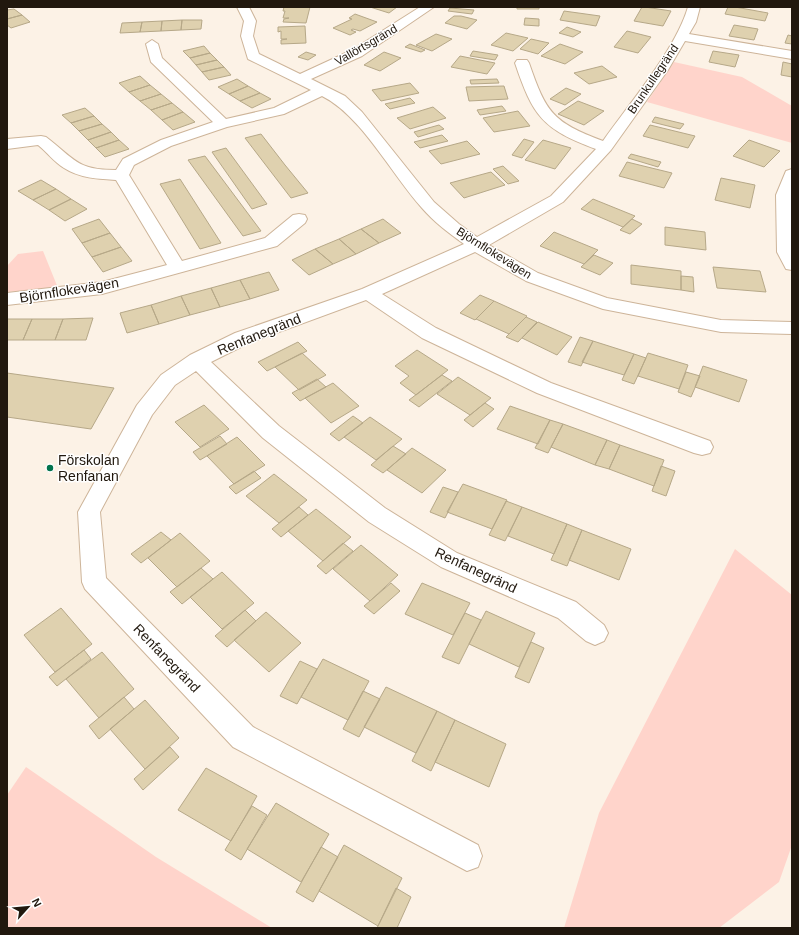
<svg xmlns="http://www.w3.org/2000/svg" width="799" height="935" viewBox="0 0 799 935" font-family="Helvetica,sans-serif">
  <rect width="100%" height="100%" fill="#fcf2e6"/>
  <!-- green -->
  <path fill="#ffd4cb" d="M674 62 742 77 792 106V143L647 102Z
    M43 251 58 288 7 292V266L18 254Z
    M735 549 792 595V845L779 882 719 928H564L599 813Z
    M26 767 156 857 272 928H7V795Z"/>
  <!-- building -->
  <path fill="#dfd1af" stroke="#b6a888" d="M284 7H310L306 23 283 22 284 19 289 18H283L285 11H283Z
    M370 7H397L389 13Z
    M517 7H539V9H517Z
    M642 7H645L671 11 663 26 634 21Z
    M728 7H735L768 13 765 21 725 14Z
    M450 8 474 10 472 14 448 11Z
    M14 9 22 15 7 19V10Z
    M564 11 600 16 596 26 560 20Z
    M355 14 377 22 360 31 353 29 351 30 356 32 350 35 333 28 352 19 349 18Z
    M22 15 30 22 11 28 7 25V19Z
    M454 16H461L477 20 467 29 445 23Z
    M525 18 539 19V26L524 25Z
    M182 20 181 30 161 31 162 21Z
    M182 20H202L201 29 181 30Z
    M162 21 161 31 140 32 142 22Z
    M142 22 140 32 120 33 122 23Z
    M734 25 758 29 754 40 729 36Z
    M305 26 306 43 281 44V40L287 39H281V31L278 32V27Z
    M567 27 581 32 573 37 559 33Z
    M627 31 651 37 638 53 614 47Z
    M506 33 528 38 513 51 491 45Z
    M436 34 452 39 432 51 416 45Z
    M788 35 792 36V44L785 43Z
    M531 39 549 43 538 54 520 49Z
    M410 44 425 50 421 52 405 47Z
    M560 44 583 52 565 64 541 56Z
    M204 46 210 53 190 58 183 51Z
    M473 51 498 55 495 60 470 56Z
    M713 51 739 55 735 67 709 62Z
    M306 52 316 55 308 60 298 57Z
    M384 52 401 58 380 71 364 65Z
    M210 53 217 60 196 65 190 58Z
    M460 56 495 63 487 74 451 67Z
    M217 60 224 67 202 72 196 65Z
    M783 62 792 64V77L781 75Z
    M602 66 617 77 589 84 574 73Z
    M224 67 231 75 209 80 202 72Z
    M140 76 150 85 129 92 119 83Z
    M237 79 248 86 229 94 218 87Z
    M497 79 499 83 471 84 470 80Z
    M410 83 419 93 381 101 372 90Z
    M150 85 161 94 140 101 129 92Z
    M248 86 260 93 240 101 229 94Z
    M504 86 508 99 469 101 466 87Z
    M566 88 581 94 565 105 550 99Z
    M260 93 271 99 252 108 240 101Z
    M161 94 172 103 151 110 140 101Z
    M410 98 415 103 390 109 385 104Z
    M578 101 604 111 584 125 558 114Z
    M172 103 183 112 162 120 151 110Z
    M502 106 506 111 480 115 477 110Z
    M433 107 446 118 410 129 397 118Z
    M85 108 94 116 71 123 62 115Z
    M518 111 530 126 494 132 483 118Z
    M183 112 195 122 173 130 162 120Z
    M94 116 102 124 79 131 71 123Z
    M655 117 684 124 680 129 652 122Z
    M102 124 111 132 88 140 79 131Z
    M439 125 444 129 418 137 414 132Z
    M650 125 695 136 688 148 643 136Z
    M111 132 119 140 96 148 88 140Z
    M261 134 285 165 308 193 291 198 245 138Z
    M442 135 448 141 420 148 414 142Z
    M524 139 534 142 522 158 512 155Z
    M119 140 129 149 105 157 96 148Z
    M543 140 571 148 555 169 525 160Z
    M749 140 780 151 764 167 733 156Z
    M467 141 480 154 441 164 429 151Z
    M226 148 267 204 252 209 212 152Z
    M631 154 661 162 658 167 628 158Z
    M205 156 261 231 243 236 188 160Z
    M627 162 672 173 664 188 619 176Z
    M503 166 519 181 508 184 493 169Z
    M491 172 505 185 464 198 450 183Z
    M721 178 755 185 750 208 715 200Z
    M180 179 221 243 200 249 160 184Z
    M41 180 56 189 33 200 18 191Z
    M56 189 71 199 49 210 33 200Z
    M71 199 87 209 65 221 49 210Z
    M593 199 635 216 623 227 581 209Z
    M99 219 110 233 82 243 72 229Z
    M383 219 401 233 379 243 361 229Z
    M632 219 642 224 630 234 620 230Z
    M665 227 705 232 706 250 665 245Z
    M361 229 379 243 356 254 339 239Z
    M554 232 598 250 584 264 540 246Z
    M110 233 121 247 92 257 82 243Z
    M339 239 356 254 333 264 315 249Z
    M121 247 132 261 103 272 92 257Z
    M315 249 333 264 309 275 292 260Z
    M594 255 613 263 600 275 581 267Z
    M631 265 681 271V290L631 284Z
    M713 267 760 271 766 292 717 288Z
    M269 272 279 290 250 299 240 280Z
    M681 276 693 277 694 292 681 290Z
    M240 280 250 299 220 307 211 288Z
    M211 288 220 307 190 315 181 296Z
    M480 295 494 301 475 320 460 313Z
    M181 296 190 315 159 324 151 305Z
    M494 301 527 316 509 334 476 319Z
    M151 305 159 324 127 333 120 313Z
    M526 317 537 322 518 342 506 337Z
    M93 318 86 340H55L63 319Z
    M7 319H32L23 340H7Z
    M32 319H63L55 340H23Z
    M538 322 572 337 557 355 522 338Z
    M580 337 593 341 581 366 568 362Z
    M593 341 634 354 624 375 582 362Z
    M298 342 307 351 267 371 258 362Z
    M417 350 448 370 416 395 400 383 409 376 395 366Z
    M302 353 326 375 299 390 275 367Z
    M648 353 688 365 679 389 638 376Z
    M634 354 646 358 634 384 622 380Z
    M703 366 747 380 739 402 695 387Z
    M686 372 700 376 691 397 678 392Z
    M7 373 114 388 91 429 7 417Z
    M442 375 452 381 419 407 409 400Z
    M458 377 491 398 470 415 437 394Z
    M317 379 326 387 300 401 292 393Z
    M333 383 359 406 331 423 305 398Z
    M485 403 494 409 473 427 464 420Z
    M204 405 229 429 200 447 175 422Z
    M510 406 550 420 538 444 497 429Z
    M353 416 363 423 339 441 330 434Z
    M370 417 402 439 376 460 344 437Z
    M550 420 563 424 548 453 535 448Z
    M563 424 607 440 595 465 551 447Z
    M220 436 227 444 200 460 193 452Z
    M237 437 265 465 234 484 207 456Z
    M607 440 620 445 609 469 595 465Z
    M620 445 664 460 654 486 609 469Z
    M393 446 406 454 383 473 371 465Z
    M412 448 446 470 422 493 387 470Z
    M661 466 675 471 666 496 652 491Z
    M254 471 261 478 236 494 229 487Z
    M274 474 307 500 279 523 246 496Z
    M463 484 507 500 492 529 447 512Z
    M443 487 458 492 445 518 430 512Z
    M506 501 522 507 505 541 489 535Z
    M299 507 308 515 281 537 272 529Z
    M522 507 567 524 554 554 508 536Z
    M316 509 351 537 323 561 288 531Z
    M567 524 582 530 567 566 551 560Z
    M582 530 631 549 619 580 569 560Z
    M161 532 171 540 141 563 131 554Z
    M180 533 210 561 177 587 148 558Z
    M343 543 353 551 326 574 317 566Z
    M361 545 398 575 370 601 333 569Z
    M201 568 213 579 182 604 170 592Z
    M222 572 254 603 222 629 190 597Z
    M391 583 400 591 374 614 364 606Z
    M422 583 470 603 453 635 405 614Z
    M61 608 92 644 55 672 24 635Z
    M245 610 256 621 227 647 215 636Z
    M486 611 535 633 519 667 469 644Z
    M266 612 301 643 269 672 234 640Z
    M465 613 481 620 459 664 442 657Z
    M531 642 544 648 529 683 515 677Z
    M84 650 91 659 57 686 49 677Z
    M102 652 134 689 99 718 66 679Z
    M323 659 369 681 348 720 301 697Z
    M300 661 317 669 297 704 280 696Z
    M386 687 437 711 416 753 364 727Z
    M363 691 380 699 359 737 343 729Z
    M124 697 134 709 99 739 89 726Z
    M145 700 179 738 145 769 110 729Z
    M437 711 455 720 431 771 412 761Z
    M455 720 506 744 489 787 435 762Z
    M170 747 179 757 143 790 134 779Z
    M206 768 257 796 231 841 178 810Z
    M276 803 329 834 301 882 247 849Z
    M252 806 267 815 241 860 225 850Z
    M344 845 402 878 378 926 319 891Z
    M321 847 338 857 313 902 296 892Z
    M396 888 411 897 397 928H377Z"/>
  <g fill="none" stroke-linecap="round" stroke-linejoin="round">
    <!-- minor casing -->
    <g stroke="#cdb499" stroke-width="2">
      <path id="minor" d="M237 7H249L256 21 253 36 259 54 300 74 352 50 420 7H434L362 56 311 79 345 96 362 112 434 202 459 224 477 237 551 196 596 149C542 129 533 116 515 63L517 60H527L529 63C546 112 552 122 603 141 629 104 676 49 688 7H700L696 22 689 34 792 51V59L685 41 668 70 611 150 563 202 489 245 538 273 607 298 721 320 792 322V334L721 332 603 309 526 281 475 252 382 294 436 328 551 383 710 441 713 447 710 453 702 455 694 453 537 393 422 338 366 300 249 343 211 362 279 426 385 508 457 553 576 602 604 625 608 633 604 641 595 645 586 641 558 618 441 567 369 522 263 438 196 371 175 385 152 415 100 512 106 578 253 727 478 845 482 856 478 867 467 871 233 747 85 589 82 582 78 512 137 405 161 375 190 355 235 333 362 289 464 244C449 233 434 222 422 208 392 175 361 115 322 96L284 114 227 127 171 146 134 165 129 175 182 261 265 238 293 215 299 214 305 215 307 219 305 223 277 246 102 294 7 305V293L102 282 167 265 116 180C99 179 79 178 64 168 54 162 47 152 38 145L7 149V139L41 136 46 137C75 159 76 170 116 170L123 159 161 140 213 122 151 62 146 44 152 40 158 44 162 58 226 119 274 108 311 90 248 59 241 36 244 21Z
        M792 169V270L786 269 777 252 776 195 786 171Z"/>
    </g>
    <!-- minor -->
    <use href="#minor" fill="#fff" fill-rule="evenodd"/>
  </g>
  <!-- markers -->
  <circle fill="#02734d" stroke="#fff" stroke-width="1.5" cx="50" cy="468" r="4"/>
  <g text-anchor="middle" stroke-width="3" stroke-linejoin="round" paint-order="stroke">
    <!-- far-street labels -->
    <g font-size="12" fill="#21180e" stroke="#fff">
      <text transform="translate(366 45) rotate(-30)" y="4">Vallörtsgränd</text>
      <text transform="translate(653 79) rotate(-56)" y="4">Brunkullegränd</text>
      <text transform="translate(494 253) rotate(32)" y="4">Björnflokevägen</text>
    </g>
    <!-- street labels -->
    <g font-size="14" fill="#21180e" stroke="#fff">
      <text transform="translate(69 290) rotate(-9)" y="5">Björnflokevägen</text>
      <text transform="translate(259 334) rotate(-22)" y="5">Renfanegränd</text>
      <text transform="translate(476 570) rotate(25)" y="5">Renfanegränd</text>
      <text transform="translate(167 658) rotate(46)" y="5">Renfanegränd</text>
    </g>
    <!-- poi labels -->
    <g font-size="14" fill="#21180e" stroke="#fff" text-anchor="start">
      <text x="58" y="465">Förskolan<tspan x="58" dy="16">Renfanan</tspan></text>
    </g>
  </g>
  <!-- border -->
  <rect width="799" height="935" fill="none" stroke="#21180e" stroke-width="16"/>
  <!-- north arrow -->
  <g transform="translate(28 907) rotate(63)" stroke="#ffffff" stroke-width="3" paint-order="stroke">
  <path d="M0-3L7 15L0 10L-7 15Z" fill="#21180e"/>
  <text y="-6" font-size="11" font-weight="bold" text-anchor="middle" fill="#21180e">N</text>
  </g>
</svg>
